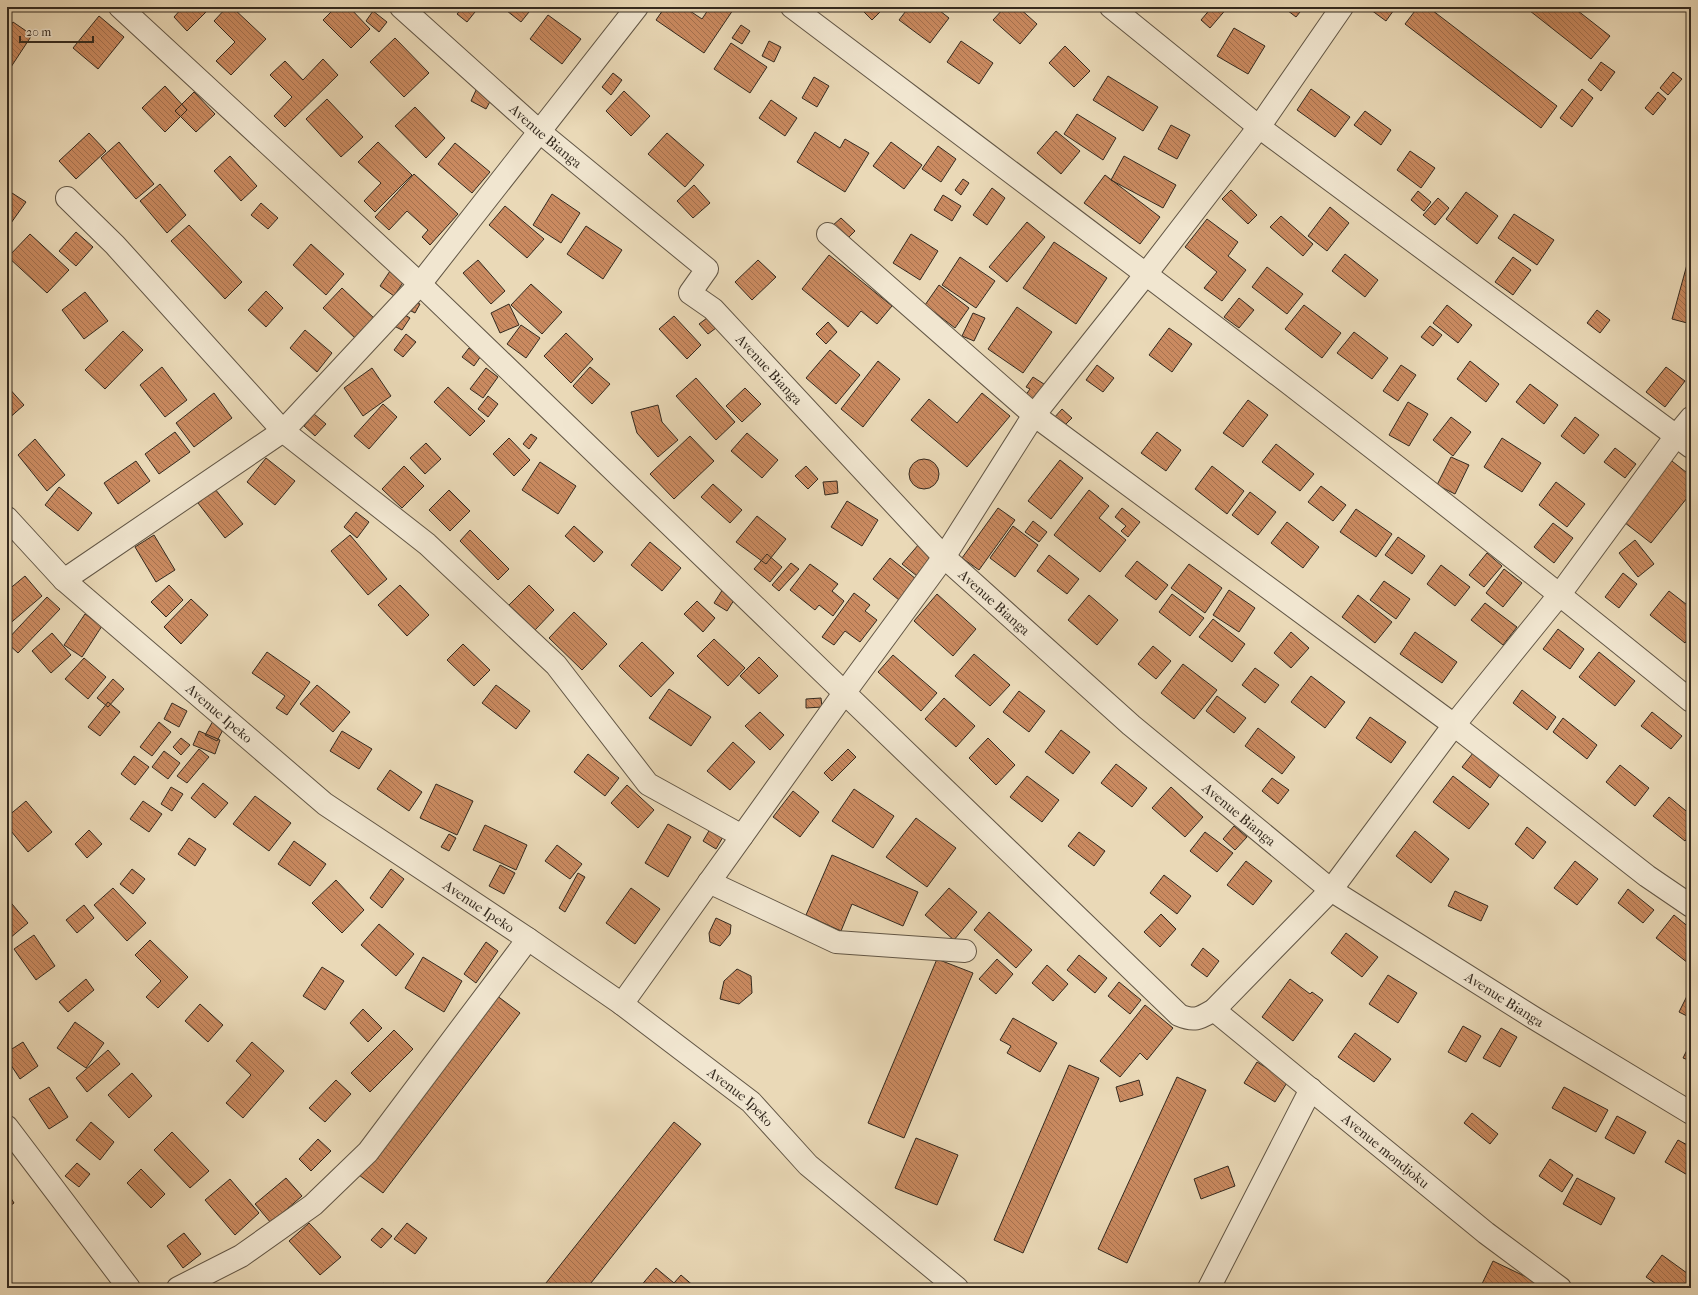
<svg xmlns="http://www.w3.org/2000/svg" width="1698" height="1295" viewBox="0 0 1698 1295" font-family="'IM FELL French Canon',serif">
  <defs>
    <pattern id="building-back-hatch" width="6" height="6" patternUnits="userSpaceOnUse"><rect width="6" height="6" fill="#ca8a60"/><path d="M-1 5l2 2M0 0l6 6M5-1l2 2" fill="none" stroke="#a5714f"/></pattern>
  </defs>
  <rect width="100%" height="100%" fill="#ead9b7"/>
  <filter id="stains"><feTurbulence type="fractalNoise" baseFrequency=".005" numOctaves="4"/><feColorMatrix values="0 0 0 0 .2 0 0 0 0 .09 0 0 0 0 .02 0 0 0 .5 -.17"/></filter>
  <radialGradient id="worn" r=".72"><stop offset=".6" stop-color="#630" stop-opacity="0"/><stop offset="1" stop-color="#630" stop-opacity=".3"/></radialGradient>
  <!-- building -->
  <path fill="url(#building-back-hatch)" stroke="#342a1f" d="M183 7H211L187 31 174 17Z
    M227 7H232L266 39 231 75 216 61 235 42 214 21Z
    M336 7H349L370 29 351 48 323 20Z
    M463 7H479L467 22 457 14Z
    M502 7H533L521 22Z
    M665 7H684L702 19 710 7H735L704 53 656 20Z
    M859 7H885L872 20Z
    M909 7H935L949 18 930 43 899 20Z
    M1005 7H1018L1037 24 1020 44 993 20Z
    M1212 7H1228L1210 28 1201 20Z
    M1283 7H1304L1296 17Z
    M1367 7H1396L1386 21Z
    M1418 7H1428L1557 106 1541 128 1405 24Z
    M1525 7H1573L1610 36 1591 59Z
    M373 11 387 22 379 32 366 21Z
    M548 15 581 39 562 64 530 39Z
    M99 16 124 37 98 69 73 48Z
    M13 22 32 35 9 70 7 69V31Z
    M741 25 750 31 742 44 732 38Z
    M1234 28 1265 46 1248 74 1217 56Z
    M395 38 429 73 404 97 370 62Z
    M769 41 781 47 774 62 762 56Z
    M961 41 993 63 979 84 947 62Z
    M731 43 767 67 750 93 714 69Z
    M1065 46 1090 71 1074 87 1049 63Z
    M323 59 338 75 285 127 274 116 292 97 270 75 285 61 303 80Z
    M1601 62 1615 72 1601 91 1588 80Z
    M1673 72 1682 79 1668 95 1660 88Z
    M613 73 622 80 611 95 602 87Z
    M1108 76 1158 107 1143 131 1093 100Z
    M814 77 829 86 817 107 802 98Z
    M165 86 187 110 165 132 142 108Z
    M477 88 493 96 486 109 471 101Z
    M1311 89 1350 117 1335 137 1297 110Z
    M1582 89 1593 98 1572 127 1560 118Z
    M624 91 650 116 631 136 606 111Z
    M194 92 215 114 196 132 175 111Z
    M1658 92 1666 99 1653 115 1645 108Z
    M327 99 363 137 341 157 306 119Z
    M771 100 797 118 785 136 759 118Z
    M415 107 445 138 426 158 395 126Z
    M1365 111 1391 130 1381 145 1354 125Z
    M1077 114 1116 138 1103 160 1064 134Z
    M1171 125 1190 135 1177 159 1158 149Z
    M1056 131 1080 151 1061 174 1037 153Z
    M815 132 840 148 845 139 869 153 845 192 797 162Z
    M89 133 106 151 76 179 59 161Z
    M667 133 704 165 685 187 648 154Z
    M119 142 154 184 136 199 101 158Z
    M378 142 412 175 375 212 364 201 381 183 358 162Z
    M891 142 922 165 904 189 873 166Z
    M455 143 490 172 472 193 438 164Z
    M938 146 956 159 941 182 922 169Z
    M1410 151 1435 168 1421 188 1397 170Z
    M230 156 257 186 241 201 214 171Z
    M1124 156 1176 185 1163 208 1111 180Z
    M414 174 458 214 430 245 422 237 428 230 407 211 389 230 375 217Z
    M1105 175 1160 217 1140 244 1084 203Z
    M963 179 969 183 961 195 955 190Z
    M160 184 186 215 167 233 140 201Z
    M694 185 710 203 693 218 677 201Z
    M992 188 1005 198 987 225 973 215Z
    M1231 190 1257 215 1248 224 1222 199Z
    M1418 191 1431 202 1424 211 1411 200Z
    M1466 192 1498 216 1477 244 1446 219Z
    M12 193 26 202 11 223 7 221V200Z
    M552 194 580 213 561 243 533 225Z
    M943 195 961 206 952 221 934 210Z
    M1438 198 1449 208 1435 225 1423 215Z
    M261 203 278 218 268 229 251 215Z
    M505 206 544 239 527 258 489 225Z
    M1330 207 1349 223 1327 251 1308 236Z
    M1514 214 1554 240 1537 265 1498 238Z
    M1281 216 1313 244 1303 256 1270 227Z
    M841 218 855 231 846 240 832 226Z
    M1207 219 1238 242 1228 256 1246 270 1222 301 1204 288 1217 272 1185 247Z
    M1027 222 1045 237 1007 282 989 267Z
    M189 225 242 282 225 299 171 241Z
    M586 226 622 250 603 279 567 254Z
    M76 232 93 247 76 266 59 251Z
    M30 234 69 270 47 293 8 257Z
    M911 234 938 251 920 280 893 263Z
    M1054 242 1107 278 1076 324 1023 288Z
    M311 244 344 274 326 295 293 265Z
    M1691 250V324L1672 319Z
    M1345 254 1378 280 1365 297 1332 271Z
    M829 255 892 306 877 324 861 311 848 327 802 289Z
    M960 257 995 281 976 308 942 285Z
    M1513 257 1531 270 1513 295 1495 282Z
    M478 260 505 291 491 304 463 273Z
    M758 260 776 277 752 300 735 282Z
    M1267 267 1303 294 1287 314 1252 287Z
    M390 271 404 281 394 296 380 286Z
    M531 284 562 312 542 334 511 305Z
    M939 285 969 308 955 328 925 305Z
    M342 288 374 318 355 338 323 308Z
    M266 291 283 308 266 327 248 310Z
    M85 292 108 321 84 339 62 310Z
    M1239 298 1254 310 1239 328 1224 317Z
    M414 301 420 304 415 313 409 310Z
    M509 304 519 325 500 333 491 313Z
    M1304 305 1341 333 1322 358 1285 329Z
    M1447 305 1472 325 1458 343 1433 323Z
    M1017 307 1052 332 1023 373 988 349Z
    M1597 310 1610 320 1600 333 1587 323Z
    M402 313 410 318 402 330 394 326Z
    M973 313 985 318 974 341 962 336Z
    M674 316 701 345 687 359 659 329Z
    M707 318 716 328 708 334 699 324Z
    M828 322 837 332 826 344 816 334Z
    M521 325 540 338 526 358 507 344Z
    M1430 326 1442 335 1433 346 1421 337Z
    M1169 328 1192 344 1172 372 1149 355Z
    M305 330 332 353 317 372 290 348Z
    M123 331 143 350 105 389 85 370Z
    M1354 332 1388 358 1372 379 1337 353Z
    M566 333 593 359 571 383 544 356Z
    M406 334 416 342 403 357 394 350Z
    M469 348 481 356 474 366 462 357Z
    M830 350 860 375 836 404 806 378Z
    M878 361 900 379 863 427 841 409Z
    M1470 361 1499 384 1486 402 1457 379Z
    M1097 365 1114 378 1103 392 1086 380Z
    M1401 365 1416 375 1398 401 1383 391Z
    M162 367 187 400 165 417 140 385Z
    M590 367 610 384 592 404 573 386Z
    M1666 367 1685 381 1665 407 1646 392Z
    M372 368 391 396 363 416 344 388Z
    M486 368 498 377 483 398 470 389Z
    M1033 377 1047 386 1036 403 1025 396 1030 389 1026 387Z
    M696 378 735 422 716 440 676 396Z
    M1530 384 1558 405 1544 424 1516 402Z
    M7 386 24 405 7 420Z
    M448 387 485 421 470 436 434 402Z
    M745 388 761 404 742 422 726 406Z
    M214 393 232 418 194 447 176 423Z
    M982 393 1010 416 967 467 911 420 929 399 957 423Z
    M488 396 498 404 488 417 478 409Z
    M1248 400 1268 415 1243 447 1223 433Z
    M1408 402 1428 414 1409 446 1389 435Z
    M383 404 397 417 369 449 354 436Z
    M658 405 662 422 678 440 658 457 637 433 631 412Z
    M1062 409 1072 418 1063 427 1053 419Z
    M314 414 326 424 315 436 304 426Z
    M1451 417 1471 432 1453 456 1433 440Z
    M1575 417 1599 435 1584 454 1561 436Z
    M175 432 190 452 159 474 145 454Z
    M1157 432 1181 450 1166 471 1141 453Z
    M747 433 778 460 762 478 731 451Z
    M531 434 537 438 529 449 523 444Z
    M690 436 714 461 674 499 650 474Z
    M509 438 530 460 514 476 493 454Z
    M1502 438 1541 463 1522 492 1484 467Z
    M35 439 65 475 47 491 18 455Z
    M426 443 441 459 425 474 410 458Z
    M1276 444 1314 474 1300 491 1262 462Z
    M1615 448 1636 464 1625 478 1604 462Z
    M1451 457 1469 465 1455 494 1437 485Z
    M266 458 295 481 275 505 247 482Z
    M1668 458 1691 476V493L1651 543 1620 519Z
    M909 474a15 15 0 1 1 30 0a15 15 0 1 1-30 0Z
    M1060 460 1083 478 1051 519 1028 501Z
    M136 461 150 481 118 504 104 483Z
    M540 462 576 486 558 514 522 490Z
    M404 466 424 486 402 508 382 489Z
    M806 466 818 479 808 489 795 476Z
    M1212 466 1244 491 1227 514 1195 489Z
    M837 481 838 493 825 495 823 482Z
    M1556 482 1585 504 1567 527 1539 505Z
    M713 484 742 510 730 523 701 497Z
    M1321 486 1346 505 1333 521 1308 502Z
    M59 487 92 513 78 531 45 505Z
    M215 489 243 524 225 538 198 503Z
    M449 490 470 511 450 531 429 510Z
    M1089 490 1109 506 1099 518 1126 540 1100 572 1054 535Z
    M1250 492 1276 512 1258 535 1232 515Z
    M847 501 878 520 862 546 831 527Z
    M998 508 1015 520 979 570 962 558Z
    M1122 508 1140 522 1128 537 1121 531 1126 526 1115 517Z
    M1356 509 1392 534 1376 557 1340 532Z
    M356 512 369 522 357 538 344 527Z
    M757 516 786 539 766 564 736 542Z
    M1033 521 1047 532 1039 542 1025 532Z
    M1287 522 1319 547 1303 568 1271 543Z
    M1553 523 1573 538 1554 563 1534 547Z
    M574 526 603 552 594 562 565 536Z
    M1013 526 1038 545 1015 577 990 558Z
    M470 530 509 569 498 580 460 541Z
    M154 535 175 570 156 582 135 547Z
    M350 535 387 579 368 595 331 551Z
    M1398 537 1425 556 1412 574 1385 555Z
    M1635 540 1654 564 1638 577 1619 553Z
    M650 542 681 568 662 591 631 565Z
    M919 544 934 556 917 576 902 564Z
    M1487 553 1502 566 1484 587 1469 575Z
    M767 554 782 567 770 582 754 569Z
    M1049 555 1079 579 1067 594 1037 571Z
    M890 558 916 579 899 600 873 579Z
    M1137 561 1168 585 1156 600 1125 576Z
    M791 563 799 569 779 591 772 585Z
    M810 564 838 584 832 591 844 601 833 616 819 605 815 610 790 590Z
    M1189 564 1222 588 1205 613 1171 588Z
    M1441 565 1470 587 1455 606 1427 584Z
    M1504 569 1522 583 1503 607 1486 593Z
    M1623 573 1637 584 1619 608 1605 597Z
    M25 576 42 596 7 626V591Z
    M1384 581 1410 599 1396 619 1370 600Z
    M169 585 183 600 166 617 151 602Z
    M400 585 429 615 407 636 378 605Z
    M529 585 554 610 535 630 509 605Z
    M723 589 736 597 727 611 714 603Z
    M1229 590 1255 608 1239 632 1213 615Z
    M1669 591 1691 608V635L1685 643 1650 615Z
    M854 593 870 605 865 611 877 620 860 642 845 631 834 645 822 637Z
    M937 594 976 629 953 656 914 621Z
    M1172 594 1204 618 1190 636 1159 612Z
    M1089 595 1118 620 1097 645 1068 620Z
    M1358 595 1392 622 1375 643 1342 617Z
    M47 597 60 609 18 653 7 643V640Z
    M191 599 208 615 181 644 164 627Z
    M697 601 715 618 703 632 684 614Z
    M1485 603 1517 627 1503 645 1471 620Z
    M574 612 607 644 582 670 549 638Z
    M85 614 102 626 82 657 64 645Z
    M1213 619 1245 644 1232 662 1199 637Z
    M1558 629 1584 649 1570 669 1543 649Z
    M1291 632 1309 648 1291 668 1274 653Z
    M1415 632 1457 662 1442 683 1400 654Z
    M52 633 71 655 51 673 32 651Z
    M714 639 745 668 728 686 697 656Z
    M642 642 674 673 651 697 619 666Z
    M463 644 490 670 474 686 447 660Z
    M1153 646 1171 661 1156 679 1138 664Z
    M267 652 310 682 287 715 276 708 285 696 252 673Z
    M1599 652 1635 681 1615 706 1579 677Z
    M974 654 1010 685 990 706 955 676Z
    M893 655 937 693 921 711 878 672Z
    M759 657 778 676 759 694 740 676Z
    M84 658 106 677 88 699 65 679Z
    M1183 664 1217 690 1194 719 1161 693Z
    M1255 668 1279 685 1265 703 1242 685Z
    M1311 676 1345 702 1325 728 1291 702Z
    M113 679 124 689 108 707 97 698Z
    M317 685 350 712 333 732 300 704Z
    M496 685 530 711 516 729 482 703Z
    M669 689 711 717 691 746 649 718Z
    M1522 690 1556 717 1547 730 1513 703Z
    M1019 691 1045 711 1029 732 1003 712Z
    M1217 696 1246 718 1234 733 1206 711Z
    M821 698 822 707 806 708V699Z
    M944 698 975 726 956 747 925 719Z
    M108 702 120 712 100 736 88 727Z
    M172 703 187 711 179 727 164 719Z
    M760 712 784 735 770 750 745 726Z
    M1652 712 1682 736 1671 749 1641 726Z
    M1370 717 1406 742 1391 763 1356 738Z
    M1563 718 1597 745 1587 759 1553 732Z
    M213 721 224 728 217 741 205 735Z
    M159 722 171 732 152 756 140 747Z
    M1258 728 1295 757 1282 774 1245 746Z
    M1061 730 1090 752 1073 774 1045 752Z
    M199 731 220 740 215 754 193 745Z
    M342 731 372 749 359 769 330 751Z
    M181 738 190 745 181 755 173 747Z
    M988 738 1015 765 996 785 969 758Z
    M733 742 755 762 730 790 707 771Z
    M199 749 209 757 187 783 177 776Z
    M848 749 856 757 832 781 824 773Z
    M164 751 180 763 168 779 152 767Z
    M1473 753 1500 774 1490 788 1462 767Z
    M588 754 619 778 605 796 574 772Z
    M134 756 149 767 135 785 121 774Z
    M1116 764 1147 788 1132 807 1101 783Z
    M1620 765 1649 788 1635 806 1606 782Z
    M390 770 422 792 409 811 377 789Z
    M1027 776 1059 800 1042 822 1010 797Z
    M1453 776 1489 804 1469 829 1433 802Z
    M1272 778 1289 790 1278 804 1262 791Z
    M203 783 228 803 215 818 191 798Z
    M436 784 473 801 457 835 420 818Z
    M627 785 654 810 638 828 611 803Z
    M171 787 183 794 172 811 161 804Z
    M1171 787 1203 817 1185 837 1152 808Z
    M854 789 894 816 873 848 832 821Z
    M793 791 819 812 800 837 773 817Z
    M255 796 291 823 269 851 233 824Z
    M1669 797 1691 815V834L1685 841 1653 816Z
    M26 801 52 832 28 852 7 826V817Z
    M143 801 162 814 149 832 130 819Z
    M916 818 956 848 927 887 886 857Z
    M668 824 691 837 668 877 645 863Z
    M485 825 527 845 516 870 473 850Z
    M1234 826 1247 837 1235 850 1223 839Z
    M1527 827 1546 842 1533 859 1515 844Z
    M710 829 723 837 716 849 703 841Z
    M89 830 102 844 87 858 75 844Z
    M1415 831 1449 859 1431 883 1396 856Z
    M1079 832 1105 851 1094 866 1068 846Z
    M1205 832 1233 853 1217 872 1190 851Z
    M449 834 456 838 449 851 441 847Z
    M189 838 206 849 195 866 178 854Z
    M294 841 326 864 310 886 278 864Z
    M557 845 582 864 570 879 545 861Z
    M832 855 918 892 903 926 852 904 841 931 806 915Z
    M1246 861 1272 881 1253 905 1227 885Z
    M1575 861 1598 879 1577 905 1554 888Z
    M500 865 515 873 504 894 489 886Z
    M132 869 145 879 133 894 120 884Z
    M391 869 404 879 382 908 370 898Z
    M578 873 585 877 565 912 559 908Z
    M1164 875 1191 896 1177 914 1150 893Z
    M336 880 364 910 342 933 312 903Z
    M113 888 146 923 127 941 94 905Z
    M631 888 660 909 635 944 606 923Z
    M949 888 977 912 954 940 925 915Z
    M1628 889 1654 910 1643 923 1618 903Z
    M1455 891 1488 906 1481 921 1448 906Z
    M7 898 28 923 10 938 7 935Z
    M84 905 94 918 77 933 66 920Z
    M989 912 1032 950 1016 968 974 930Z
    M1161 914 1176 929 1160 947 1144 932Z
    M1674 915 1691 929V959L1688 963 1656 938Z
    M716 918 731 925 730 934 720 946 710 942 709 933Z
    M379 924 414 954 396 976 361 945Z
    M1346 933 1378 957 1362 977 1331 953Z
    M34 935 55 966 36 980 14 949Z
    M150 940 188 977 158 1008 146 997 161 981 135 955Z
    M486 942 498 951 476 983 464 974Z
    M1203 948 1219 961 1207 977 1191 965Z
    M1079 955 1107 978 1095 993 1067 970Z
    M423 957 462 981 444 1012 405 988Z
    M937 959 973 973 904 1138 868 1123Z
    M997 959 1013 974 996 994 979 979Z
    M1047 965 1068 984 1053 1001 1032 983Z
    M322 967 344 981 325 1010 303 996Z
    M737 969 751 976 752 993 739 1004 720 999 724 981Z
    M1388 975 1417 993 1398 1023 1369 1004Z
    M86 979 94 990 68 1012 59 1002Z
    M1290 979 1310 994 1312 992 1323 1000 1293 1041 1262 1017Z
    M1119 982 1141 1000 1130 1014 1108 996Z
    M496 995 520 1013 383 1193 359 1175Z
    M1687 996 1691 998V1018L1679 1012Z
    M200 1004 223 1025 208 1042 185 1021Z
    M1145 1005 1173 1028 1147 1060 1140 1053 1120 1077 1100 1061Z
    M363 1009 382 1028 368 1042 350 1023Z
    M1013 1018 1057 1043 1040 1072 1007 1053 1011 1046 1000 1040Z
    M75 1022 104 1043 86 1068 57 1048Z
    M1463 1026 1481 1036 1466 1062 1448 1052Z
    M1501 1028 1517 1037 1500 1067 1483 1058Z
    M394 1030 413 1049 370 1092 351 1073Z
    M1355 1033 1391 1059 1374 1082 1338 1057Z
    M23 1042 38 1066 20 1079 7 1059V1052Z
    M252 1042 284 1071 243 1118 226 1103 251 1075 236 1061Z
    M1691 1042V1061L1683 1058Z
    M108 1050 120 1064 87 1092 76 1078Z
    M1257 1062 1288 1081 1275 1102 1244 1083Z
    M1069 1065 1099 1078 1023 1253 994 1240Z
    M132 1073 152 1096 129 1118 108 1095Z
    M1177 1077 1206 1090 1127 1263 1098 1249Z
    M336 1080 351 1094 325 1122 309 1108Z
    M1139 1080 1143 1095 1120 1102 1116 1087Z
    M49 1087 68 1117 49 1129 29 1099Z
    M1564 1087 1608 1110 1596 1132 1552 1108Z
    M1472 1113 1498 1134 1490 1144 1464 1123Z
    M1617 1116 1646 1132 1634 1154 1605 1138Z
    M91 1122 114 1142 100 1160 76 1140Z
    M674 1122 701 1144 587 1288H542Z
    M172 1132 209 1171 190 1188 154 1150Z
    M916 1138 958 1155 937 1205 895 1188Z
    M318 1139 331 1151 311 1171 299 1159Z
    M1678 1140 1691 1147V1177L1665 1162Z
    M1550 1159 1573 1175 1562 1192 1539 1176Z
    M77 1163 90 1174 79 1187 65 1176Z
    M1228 1166 1235 1186 1201 1199 1194 1179Z
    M141 1169 165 1194 151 1208 127 1183Z
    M286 1178 302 1196 271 1223 255 1204Z
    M1577 1178 1615 1198 1601 1225 1563 1204Z
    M230 1179 259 1213 235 1235 205 1200Z
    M7 1192 14 1203 7 1208Z
    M309 1223 341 1257 320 1275 289 1241Z
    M407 1223 427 1238 415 1254 394 1239Z
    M382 1228 392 1236 381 1248 371 1240Z
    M184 1233 201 1254 183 1268 167 1246Z
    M1662 1255 1691 1276 1690 1288H1662L1646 1277Z
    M1493 1261 1541 1284 1539 1288H1480Z
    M656 1268 674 1283 681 1275 696 1288H639Z
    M383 1283 389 1288H379Z"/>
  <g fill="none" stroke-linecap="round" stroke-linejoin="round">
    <!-- minor casing -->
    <g stroke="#625645" stroke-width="24">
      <g id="minor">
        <path d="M120 7 420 284 1179 1015C1195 1022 1200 1018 1214 1010L1331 890 1454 725 1560 594 1676 436 1691 418"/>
        <path id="s1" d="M401 7 540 132 707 269 690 293 713 309 944 557 1131 725 1331 890 1534 1018 1691 1113"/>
        <path d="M792 7C1094 235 1398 461 1691 701"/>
        <path d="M1111 7 1259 127 1691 447"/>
        <path d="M67 198 115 245 283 431 427 544 556 665 648 784 742 836"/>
        <path d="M828 234 1034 415 1454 725 1647 876 1691 906"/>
        <path id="s2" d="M7 518 64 580 325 804 528 939 622 1004 751 1102 808 1165 957 1288"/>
        <path d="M64 580 283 431 420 284 637 7"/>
        <path d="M709 882 836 942 965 951"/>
        <path d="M622 1004 845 692 944 557 1034 415 1146 274 1259 127 1342 7"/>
        <path id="s3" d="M1214 1010 1486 1233 1560 1288"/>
        <path d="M7 1127 129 1288"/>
        <path d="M178 1288 241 1256 313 1205 368 1152 528 939"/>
        <path d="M1209 1288 1311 1089"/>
      </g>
    </g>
    <!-- minor -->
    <use href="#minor" stroke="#f1e6d0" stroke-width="22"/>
  </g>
  <g text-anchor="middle" stroke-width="4" stroke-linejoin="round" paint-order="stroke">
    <!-- street labels -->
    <g font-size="14" fill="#342a1f" stroke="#f1e6d0">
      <text dy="5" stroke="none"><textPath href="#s1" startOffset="194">Avenue Bianga</textPath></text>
      <text dy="5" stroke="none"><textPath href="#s1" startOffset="543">Avenue Bianga</textPath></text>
      <text dy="5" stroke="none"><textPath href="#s1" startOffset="867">Avenue Bianga</textPath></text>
      <text dy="5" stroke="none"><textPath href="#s2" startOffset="289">Avenue Ipeko</textPath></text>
      <text dy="5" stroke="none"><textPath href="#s1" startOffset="1191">Avenue Bianga</textPath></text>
      <text dy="5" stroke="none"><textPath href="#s2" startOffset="613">Avenue Ipeko</textPath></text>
      <text dy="5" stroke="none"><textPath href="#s1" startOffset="1515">Avenue Bianga</textPath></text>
      <text dy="5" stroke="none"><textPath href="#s2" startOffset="937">Avenue Ipeko</textPath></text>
      <text dy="5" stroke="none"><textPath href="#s3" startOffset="222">Avenue mondjoku</textPath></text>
    </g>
  </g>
  <!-- margin -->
  <rect width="1698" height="1295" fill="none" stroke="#ead9b7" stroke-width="24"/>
  <rect x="8" y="8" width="1682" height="1279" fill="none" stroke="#342a1f" stroke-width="2"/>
  <rect x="12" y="12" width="1674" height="1271" fill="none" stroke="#342a1f"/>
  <!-- scale -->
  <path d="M20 36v6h73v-6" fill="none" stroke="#342a1f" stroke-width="2"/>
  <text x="26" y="36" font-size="12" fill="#342a1f" stroke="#f1e6d0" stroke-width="3" paint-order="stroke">20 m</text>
  <rect width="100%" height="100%" filter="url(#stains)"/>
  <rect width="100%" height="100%" fill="url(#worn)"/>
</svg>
